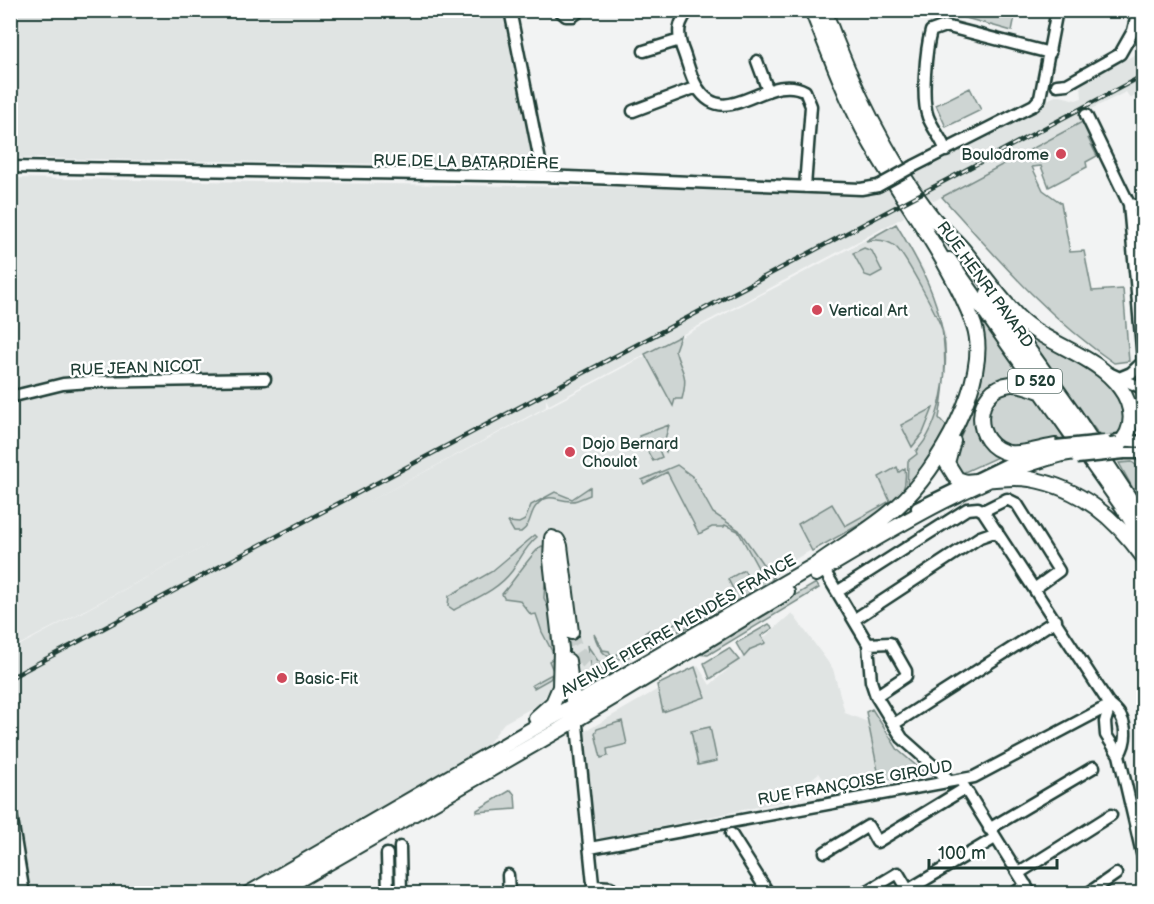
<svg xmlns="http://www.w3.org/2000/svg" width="1154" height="904" viewBox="0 0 1154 904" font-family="'Balsamiq Sans',sans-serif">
  <rect width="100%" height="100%" fill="#f2f3f3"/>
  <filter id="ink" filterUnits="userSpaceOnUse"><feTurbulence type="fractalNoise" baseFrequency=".0167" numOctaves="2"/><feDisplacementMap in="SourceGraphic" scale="12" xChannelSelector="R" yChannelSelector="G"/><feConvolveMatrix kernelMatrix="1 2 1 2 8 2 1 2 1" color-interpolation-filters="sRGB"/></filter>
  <g filter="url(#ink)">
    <!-- built -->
    <path fill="#e0e4e3" d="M11 10 502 11 532 153 521 166 11 158Z
      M1143 50V90L1130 98 1126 92 1091 109 1082 114 1084 121 934 201 927 195 902 208 904 217 549 405 546 399V407L364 504 896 224 924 270 946 337V366L939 418 900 495 884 509 792 561 767 583 699 623 664 634 585 672 556 682 539 704 504 723 488 744 449 767 445 775 353 829 340 831 296 857 288 866 231 893 35 894 34 888 29 884 11 779V650L215 541 11 649V178L772 190 870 194 1057 95 1076 100 1082 98 1081 85 1086 81Z
      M792 613 833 669 845 713 868 722 877 767 871 779 829 788 819 773 782 802 601 839 595 834 584 732 698 666 710 685Z"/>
    <!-- green -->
    <path fill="#ced5d3" stroke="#768984" stroke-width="1.5" d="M941 11 1016 10V11L1012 31Z
      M970 88 981 110 946 127 936 105Z
      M1084 121 1092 136 1088 138 1097 156 1086 162 1087 167 1049 187 1041 166 1032 167 1043 190 1061 203 1070 252 1084 251 1092 291 1123 289 1129 361 1114 363C1047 317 996 257 942 197Z
      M896 224C938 293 955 336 939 418L948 428 929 463 907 492 908 461 917 454 916 451C941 427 950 366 943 333 940 319 906 257 896 247 888 240 876 239 866 241Z
      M864 248 872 251 882 271 871 277 865 275 853 253Z
      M984 321 1027 381 1014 380 978 406 1002 455 958 475 952 455C972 413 990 372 980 325Z
      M1016 322 1113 387 1126 410 1121 434 1103 435 1097 432Z
      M680 336 675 350C681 373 689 372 682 399H675L673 406 645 354Z
      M1020 389 1038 397 1064 438 1018 447 995 442C983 417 981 417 997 394Z
      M933 408 923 433 912 447 901 425Z
      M669 425 665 439 669 444 666 452 661 443 657 445 662 457 653 461 639 436Z
      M1132 462 1143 471V507L1119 463Z
      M677 465 693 477 713 513 739 530 762 563 775 572 771 582 698 623 660 639 653 632 657 633 734 591 728 579 744 570 751 583 763 577 738 531 725 525 724 527H712L699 534 667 472 644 484 642 480Z
      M897 467 899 472 905 468C907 483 903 496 893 506L812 551 798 524 832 504 845 526 890 501 879 477Z
      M590 487V495C584 497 577 501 572 501 558 502 549 491 537 505 529 513 532 525 521 532H514L508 522 519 523 525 520 531 505 555 492 572 499Z
      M535 535 537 537C525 547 521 558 512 571 498 590 474 599 454 610L448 606 449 596 491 572Z
      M542 546 547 549 544 598 554 623 559 661 550 679 534 688 532 685 554 673 549 661 555 657 542 632 536 614 531 615 519 600 504 598 502 594C512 584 534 549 542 546Z
      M816 583 819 588 708 655 695 654Z
      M769 624 773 628 761 636 766 643 751 649 744 657 736 643Z
      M649 630 654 644C628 659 605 672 594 634L603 650 609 651 612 657 648 639 645 633Z
      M587 645 598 661 614 668 612 674 593 685Z
      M729 648 739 660 710 679 704 663Z
      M695 667 705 697 663 712 657 685Z
      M872 709 898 750 926 774 880 781 866 712Z
      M622 721 627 744 607 749 608 756 601 758 595 733 597 729Z
      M710 727 717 761 698 765 691 731Z
      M511 790 515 795 516 809 477 812V810Z"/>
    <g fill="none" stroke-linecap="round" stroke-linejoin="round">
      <!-- major-tunnel -->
      <path stroke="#c8cfcd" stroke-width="14" stroke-dasharray="14 7" stroke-linecap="butt" d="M571 632C575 658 600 680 627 675"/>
      <!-- minor casing -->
      <g stroke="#1f3d34" stroke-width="15">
        <path id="minor" d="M510 10 543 176
          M559 10 566 16H573L581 10
          M689 10C678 23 677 32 682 48 687 60 690 76 697 87 726 134 768 70 805 91L811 106 805 187
          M644 51 680 40
          M757 61 768 91
          M1057 85 1067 84 1120 54 1133 31 1138 10
          M633 111 697 87
          M1086 115 1129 204 1144 370
          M946 151C942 139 933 129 928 117 921 99 926 49 931 31L945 26 1050 53
          M914 166 1034 105 1040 98 1057 10
          M10 167 543 176 861 189 878 186
          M1129 204 1144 206
          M1109 373 1144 389
          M1119 378 1131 373 1144 361
          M10 397 63 384 90 382 265 379
          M1117 440 1144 442
          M1124 453H1144
          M917 508 1024 456
          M983 511 1110 705C1127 717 1129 738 1119 755
          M824 570 868 644 871 681 876 696 902 738 948 779
          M837 592 967 509 978 508 983 511 1007 499 1017 504 1059 571 1034 589
          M855 619 980 537 997 531
          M868 644 890 643 906 671V676L876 696
          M1110 705 1105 722 1106 735 1119 755 1144 862
          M576 715 594 894
          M894 724 1056 620
          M963 785 1031 894
          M10 808 24 894
          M989 829 1094 767
          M731 834 769 894
          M400 847 401 894
          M590 848 974 777 1110 705
          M825 852 868 826 877 842 964 789
          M387 854 388 894
          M1019 873 1111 815
          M508 875 509 894
          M594 886 610 887 614 894
          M863 894 898 873 908 890 995 838
          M1013 894 1026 885
          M1087 894 1116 874"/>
      </g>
      <!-- major casing -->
      <g stroke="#1f3d34" stroke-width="18">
        <path id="major" d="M824 10C850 81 883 152 928 212 939 227 954 238 965 252 982 273 998 296 1017 316 1047 346 1096 354 1120 388 1133 405 1136 430 1118 445
          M949 260 1123 507 1144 541
          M988 293 1074 414 1144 521
          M1043 392C1033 389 1022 383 1011 384 972 388 971 446 1009 453 1023 455 1042 448 1056 446
          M953 441 947 463 957 479 966 482C986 480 1010 476 1030 479 1081 488 1115 518 1144 558
          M557 540 560 546 571 632
          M816 574C893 528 975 477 1062 454
          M568 661 573 700 575 705 583 708
          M536 718 553 703 560 687 561 649 551 560 552 538
          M248 894 817 564C843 545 874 528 898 506 937 471 992 378 974 325 951 261 902 199 869 140 846 99 830 54 812 10
          M274 894 559 730 787 592"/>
      </g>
      <!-- minor -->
      <use href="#minor" stroke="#fff" stroke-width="10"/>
      <!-- major -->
      <use href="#major" stroke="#fff" stroke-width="14"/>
      <!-- rail casing -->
      <g stroke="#1f3d34" stroke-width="4.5">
        <path id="rail" d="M10 678 1144 75"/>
      </g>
      <!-- rail -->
      <use href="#rail" stroke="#fff" stroke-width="2" stroke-dasharray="7" stroke-linecap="butt"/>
      <!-- minor-bridge casing -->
      <g stroke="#1f3d34" stroke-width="15" stroke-linecap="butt">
        <path id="minor-bridge" d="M878 186 914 166
          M1056 446 1105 441
          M1077 458 1124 453"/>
      </g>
      <!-- major-bridge casing -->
      <g stroke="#1f3d34" stroke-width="18" stroke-linecap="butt">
        <path id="major-bridge" d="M1062 454 1118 445"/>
      </g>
      <!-- minor-bridge -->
      <use href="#minor-bridge" stroke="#fff" stroke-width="10"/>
      <!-- major-bridge -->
      <use href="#major-bridge" stroke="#fff" stroke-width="14"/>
    </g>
  </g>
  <!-- markers -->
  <g fill="#d1495b" stroke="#fff" stroke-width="2">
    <circle cx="1061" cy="154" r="6"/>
    <circle cx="817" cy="310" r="6"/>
    <circle cx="570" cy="452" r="6"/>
    <circle cx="282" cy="678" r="6"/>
  </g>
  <g text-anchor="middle" stroke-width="5" stroke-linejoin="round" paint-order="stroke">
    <!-- shield labels -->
    <rect fill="#fff" stroke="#627771" stroke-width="1.5" x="1008" y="369" width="54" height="24" rx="4.5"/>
    <g font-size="15" font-weight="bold" fill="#1f3d34">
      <text x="1035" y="386">D 520</text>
    </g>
    <!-- poi labels -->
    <g font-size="16" fill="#1f3d34" stroke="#fff" text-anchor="start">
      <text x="1049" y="160" text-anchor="end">Boulodrome</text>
      <text x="829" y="316">Vertical Art</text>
      <text x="582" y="449">Dojo Bernard<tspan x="582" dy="18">Choulot</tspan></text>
      <text x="294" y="684">Basic-Fit</text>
    </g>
    <!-- street labels -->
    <g font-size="16" fill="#1f3d34" stroke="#fff">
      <text transform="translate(466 161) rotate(1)" y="6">RUE DE LA BATARDIÈRE</text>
      <text transform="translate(986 284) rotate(54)" y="6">RUE HENRI PAVARD</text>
      <text transform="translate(136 367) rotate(-2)" y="6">RUE JEAN NICOT</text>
      <text transform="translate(678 625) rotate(-30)" y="6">AVENUE PIERRE MENDÈS FRANCE</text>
      <text transform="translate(855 782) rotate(-10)" y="6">RUE FRANÇOISE GIROUD</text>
    </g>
  </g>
  <!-- margin -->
  <rect width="1154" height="904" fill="none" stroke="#fff" stroke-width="36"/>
  <rect x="18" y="18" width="1118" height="868" fill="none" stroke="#1f3d34" stroke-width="2" filter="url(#ink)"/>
  <!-- scale -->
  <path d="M929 859v9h128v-9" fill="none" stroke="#1f3d34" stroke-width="3"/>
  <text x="938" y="859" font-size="18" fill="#1f3d34" stroke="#ffffff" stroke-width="4.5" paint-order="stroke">100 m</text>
</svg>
